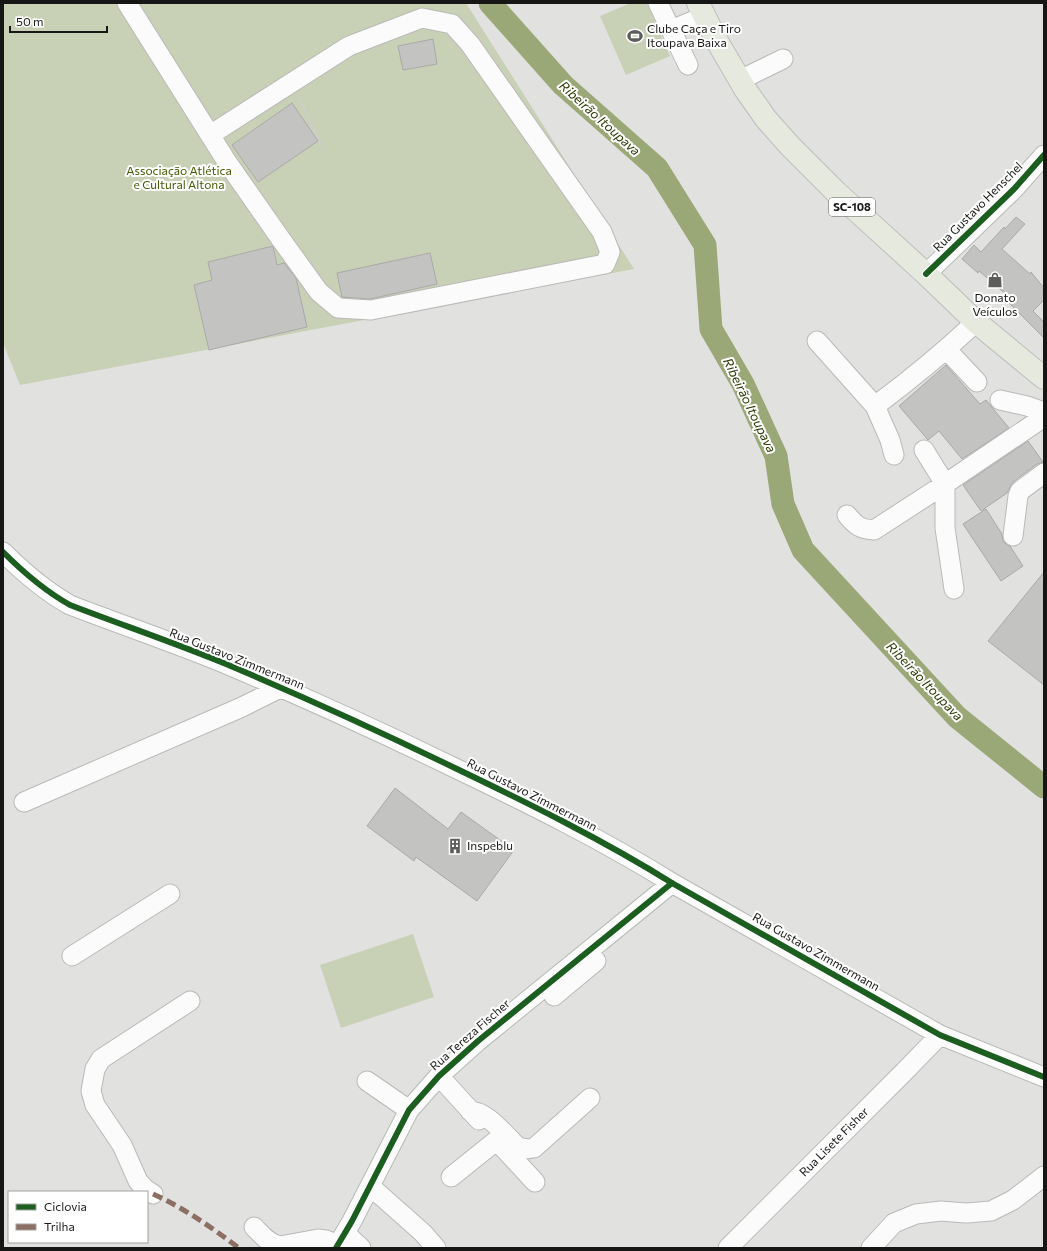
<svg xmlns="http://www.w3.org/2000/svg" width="1047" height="1251" viewBox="0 0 1047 1251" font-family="Commissioner,sans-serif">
  <rect width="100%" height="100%" fill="#e1e2df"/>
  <!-- green -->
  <path fill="#c8d0b6" d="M3 3H466L634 269 20 385 3 343Z
    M631 3H647L670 56 626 75 600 16Z
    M413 934 434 997 341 1028 320 965Z"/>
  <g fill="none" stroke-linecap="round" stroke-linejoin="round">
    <!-- river -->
    <path stroke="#9aa877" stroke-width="23" d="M490 3 563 85 657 168 705 245 711 329 743 384 776 456 783 504 803 550 957 717 1044 787"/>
  </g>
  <!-- building -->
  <path fill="#c3c3c2" stroke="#a9a9a9" d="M433 39 437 64 403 70 398 46Z
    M292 103 318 141 258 182 232 145Z
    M1016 217 1025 224 1002 249 1030 274 1031 272 1044 288V300L1033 311 1044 322V338L1005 299 1008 296 979 271 978 273 962 259 974 245 981 252 1004 227 1005 229Z
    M273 246 277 265 284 263 296 278 307 327 209 350 194 285 212 280 208 262Z
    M430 253 437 284 370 299 342 297 337 273Z
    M946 365 980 404 986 400 1009 428 962 459 939 431 928 440 899 406Z
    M1028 441 1043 462 1037 464 1013 482 1010 487 1007 493 981 511 963 485Z
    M986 509 1002 534 1003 541 1006 544 1010 546 1023 566 1001 581 963 524Z
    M1044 572V685L988 641Z
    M395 788 448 829 461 812 514 850 477 901 416 857 414 861 367 826Z"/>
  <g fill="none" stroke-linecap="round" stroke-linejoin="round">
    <!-- minor casing -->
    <g stroke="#b9bab8" stroke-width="21">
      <path id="minor" d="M127 3 227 162 280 238 319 292 338 308 371 310 605 264 610 252 602 232 470 44 452 24 422 18 349 46 210 135
        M658 3 671 30
        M688 65 671 30 705 16
        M740 80 783 59
        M926 274 1014 189 1044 155
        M817 341 875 406C910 380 944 352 976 322
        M946 349 977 382
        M1000 400 1027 406 1044 412
        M875 406 890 440 894 455
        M847 515C856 526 860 529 874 530L945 484 924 450
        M1013 536 1018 496 1020 491 1044 473
        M3 552C24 573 45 591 70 605 122 625 175 643 226 664 304 697 381 732 457 769 530 804 603 840 672 883L940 1035 1044 1077
        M954 589 945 528V484L1044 417
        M24 802 242 707 280 688
        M72 956 170 894
        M554 996 596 961
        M439 1076 479 1120
        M367 1081 409 1110
        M470 1111C486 1112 499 1128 510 1139 513 1142 516 1146 519 1147 524 1149 529 1149 534 1148L590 1098
        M498 1142 535 1182
        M451 1177 497 1140
        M370 1186 423 1233 436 1248
        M153 1194 145 1189 138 1181 122 1145 95 1105 91 1091 95 1069 101 1059 190 1001
        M254 1227C262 1235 269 1244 280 1246L318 1239 326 1240 338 1245
        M345 1233 361 1248
        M336 1248 352 1221 409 1110 439 1076 478 1041 672 883
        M728 1248 903 1073 940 1035
        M871 1248 894 1223 916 1214 941 1211 966 1213 991 1211 1013 1200 1044 1176"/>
    </g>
    <!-- major casing -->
    <g stroke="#bdbdbc" stroke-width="24">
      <path id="major" d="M698 3 717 41 745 89 766 119 790 146 836 192 926 274 976 322 1044 378"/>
    </g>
    <!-- path -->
    <path stroke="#cececd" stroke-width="2.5" stroke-dasharray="4 2" stroke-linecap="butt" d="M298 97 323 148"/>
    <!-- minor -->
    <use href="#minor" stroke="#fafbfa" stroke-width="19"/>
    <!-- major -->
    <use href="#major" stroke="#e5e9de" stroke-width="22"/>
    <!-- quiet -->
    <path stroke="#8d6e63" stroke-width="5" stroke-dasharray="10 5" stroke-linecap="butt" d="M153 1194C184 1208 211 1227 239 1248"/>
    <!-- cycleway casing -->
    <g stroke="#fff" stroke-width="8">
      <path id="cycleway" d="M926 274 1014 189 1044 155
        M3 552C24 573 45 591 70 605 122 625 175 643 226 664 304 697 381 732 457 769 530 804 603 840 672 883L940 1035 1044 1077
        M336 1248 352 1221 409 1110 439 1076 478 1041 672 883"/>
    </g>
    <!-- cycleway -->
    <use href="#cycleway" stroke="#1b5e20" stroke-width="6"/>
  </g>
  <!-- icons -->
  <defs>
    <g id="stadium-bare" transform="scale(1.2)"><path d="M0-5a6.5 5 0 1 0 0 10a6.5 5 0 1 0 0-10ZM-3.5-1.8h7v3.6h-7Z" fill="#5d5e5c" stroke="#fff" stroke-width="2.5" paint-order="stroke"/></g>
    <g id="shop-bare" transform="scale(1.2)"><path d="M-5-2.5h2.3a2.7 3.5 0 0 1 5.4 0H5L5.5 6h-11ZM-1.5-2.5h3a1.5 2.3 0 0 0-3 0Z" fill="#5d5e5c" stroke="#fff" stroke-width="2.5" paint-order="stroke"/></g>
    <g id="building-bare" transform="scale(1.2)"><path d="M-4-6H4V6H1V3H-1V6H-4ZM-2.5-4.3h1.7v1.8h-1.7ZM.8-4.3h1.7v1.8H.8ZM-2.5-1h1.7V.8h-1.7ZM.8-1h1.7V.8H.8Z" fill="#5d5e5c" stroke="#fff" stroke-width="2.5" paint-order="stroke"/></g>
  </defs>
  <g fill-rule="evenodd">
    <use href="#stadium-bare" x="635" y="36"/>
    <use href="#shop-bare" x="995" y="280"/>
    <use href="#building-bare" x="455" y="846"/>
  </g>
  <g text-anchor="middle" stroke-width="4" stroke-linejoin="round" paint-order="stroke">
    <!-- shield labels -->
    <rect fill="#fff" stroke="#5c5d5b" stroke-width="1" x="829" y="198" width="46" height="18" rx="3"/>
    <g font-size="11" font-weight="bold" fill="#161715">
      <text x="852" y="211">SC-108</text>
    </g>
    <!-- poi labels -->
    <g font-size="12" fill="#161715" stroke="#fff" text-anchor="start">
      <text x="647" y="33">Clube Caça e Tiro<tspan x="647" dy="14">Itoupava Baixa</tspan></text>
      <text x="995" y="302" text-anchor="middle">Donato<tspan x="995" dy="14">Veículos</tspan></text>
      <text x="467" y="850">Inspeblu</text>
    </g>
    <!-- park labels -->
    <g font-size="12" fill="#455804" stroke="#fff">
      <text x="179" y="175">Associação Atlética<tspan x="179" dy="14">e Cultural Altona</tspan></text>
    </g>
    <!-- street labels -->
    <g font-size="12" fill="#161715" stroke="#fff">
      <text transform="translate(978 207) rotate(-45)" y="4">Rua Gustavo Henschel</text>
      <text transform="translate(237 659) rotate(22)" y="4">Rua Gustavo Zimmermann</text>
      <text transform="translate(532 795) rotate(27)" y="4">Rua Gustavo Zimmermann</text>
      <text transform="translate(816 952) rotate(30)" y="4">Rua Gustavo Zimmermann</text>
      <text transform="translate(470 1035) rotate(-41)" y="4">Rua Tereza Fischer</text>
      <text transform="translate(834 1142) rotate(-45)" y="4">Rua Lisete Fisher</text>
    </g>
    <!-- water labels -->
    <g font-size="13" font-style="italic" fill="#2b3801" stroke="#fff">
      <text transform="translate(600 118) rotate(42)" y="5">Ribeirão Itoupava</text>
      <text transform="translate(750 405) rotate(64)" y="5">Ribeirão Itoupava</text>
      <text transform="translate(925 681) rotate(46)" y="5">Ribeirão Itoupava</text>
    </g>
  </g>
  <!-- border -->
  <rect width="1047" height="1251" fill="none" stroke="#161715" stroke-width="8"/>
  <!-- legend -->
  <rect x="8" y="1191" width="140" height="52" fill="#ffffff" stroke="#a2a2a1"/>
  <rect x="16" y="1204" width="20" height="6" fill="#1b5e20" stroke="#a2a2a1"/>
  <text x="44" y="1211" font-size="12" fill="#161715">Ciclovia</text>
  <rect x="16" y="1224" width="20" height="6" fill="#8d6e63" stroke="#a2a2a1"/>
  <text x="44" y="1231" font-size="12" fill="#161715">Trilha</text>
  <!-- scale -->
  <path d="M10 26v6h97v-6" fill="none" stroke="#161715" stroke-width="2"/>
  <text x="16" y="26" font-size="12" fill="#161715" stroke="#ffffff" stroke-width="3" paint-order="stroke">50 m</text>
</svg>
